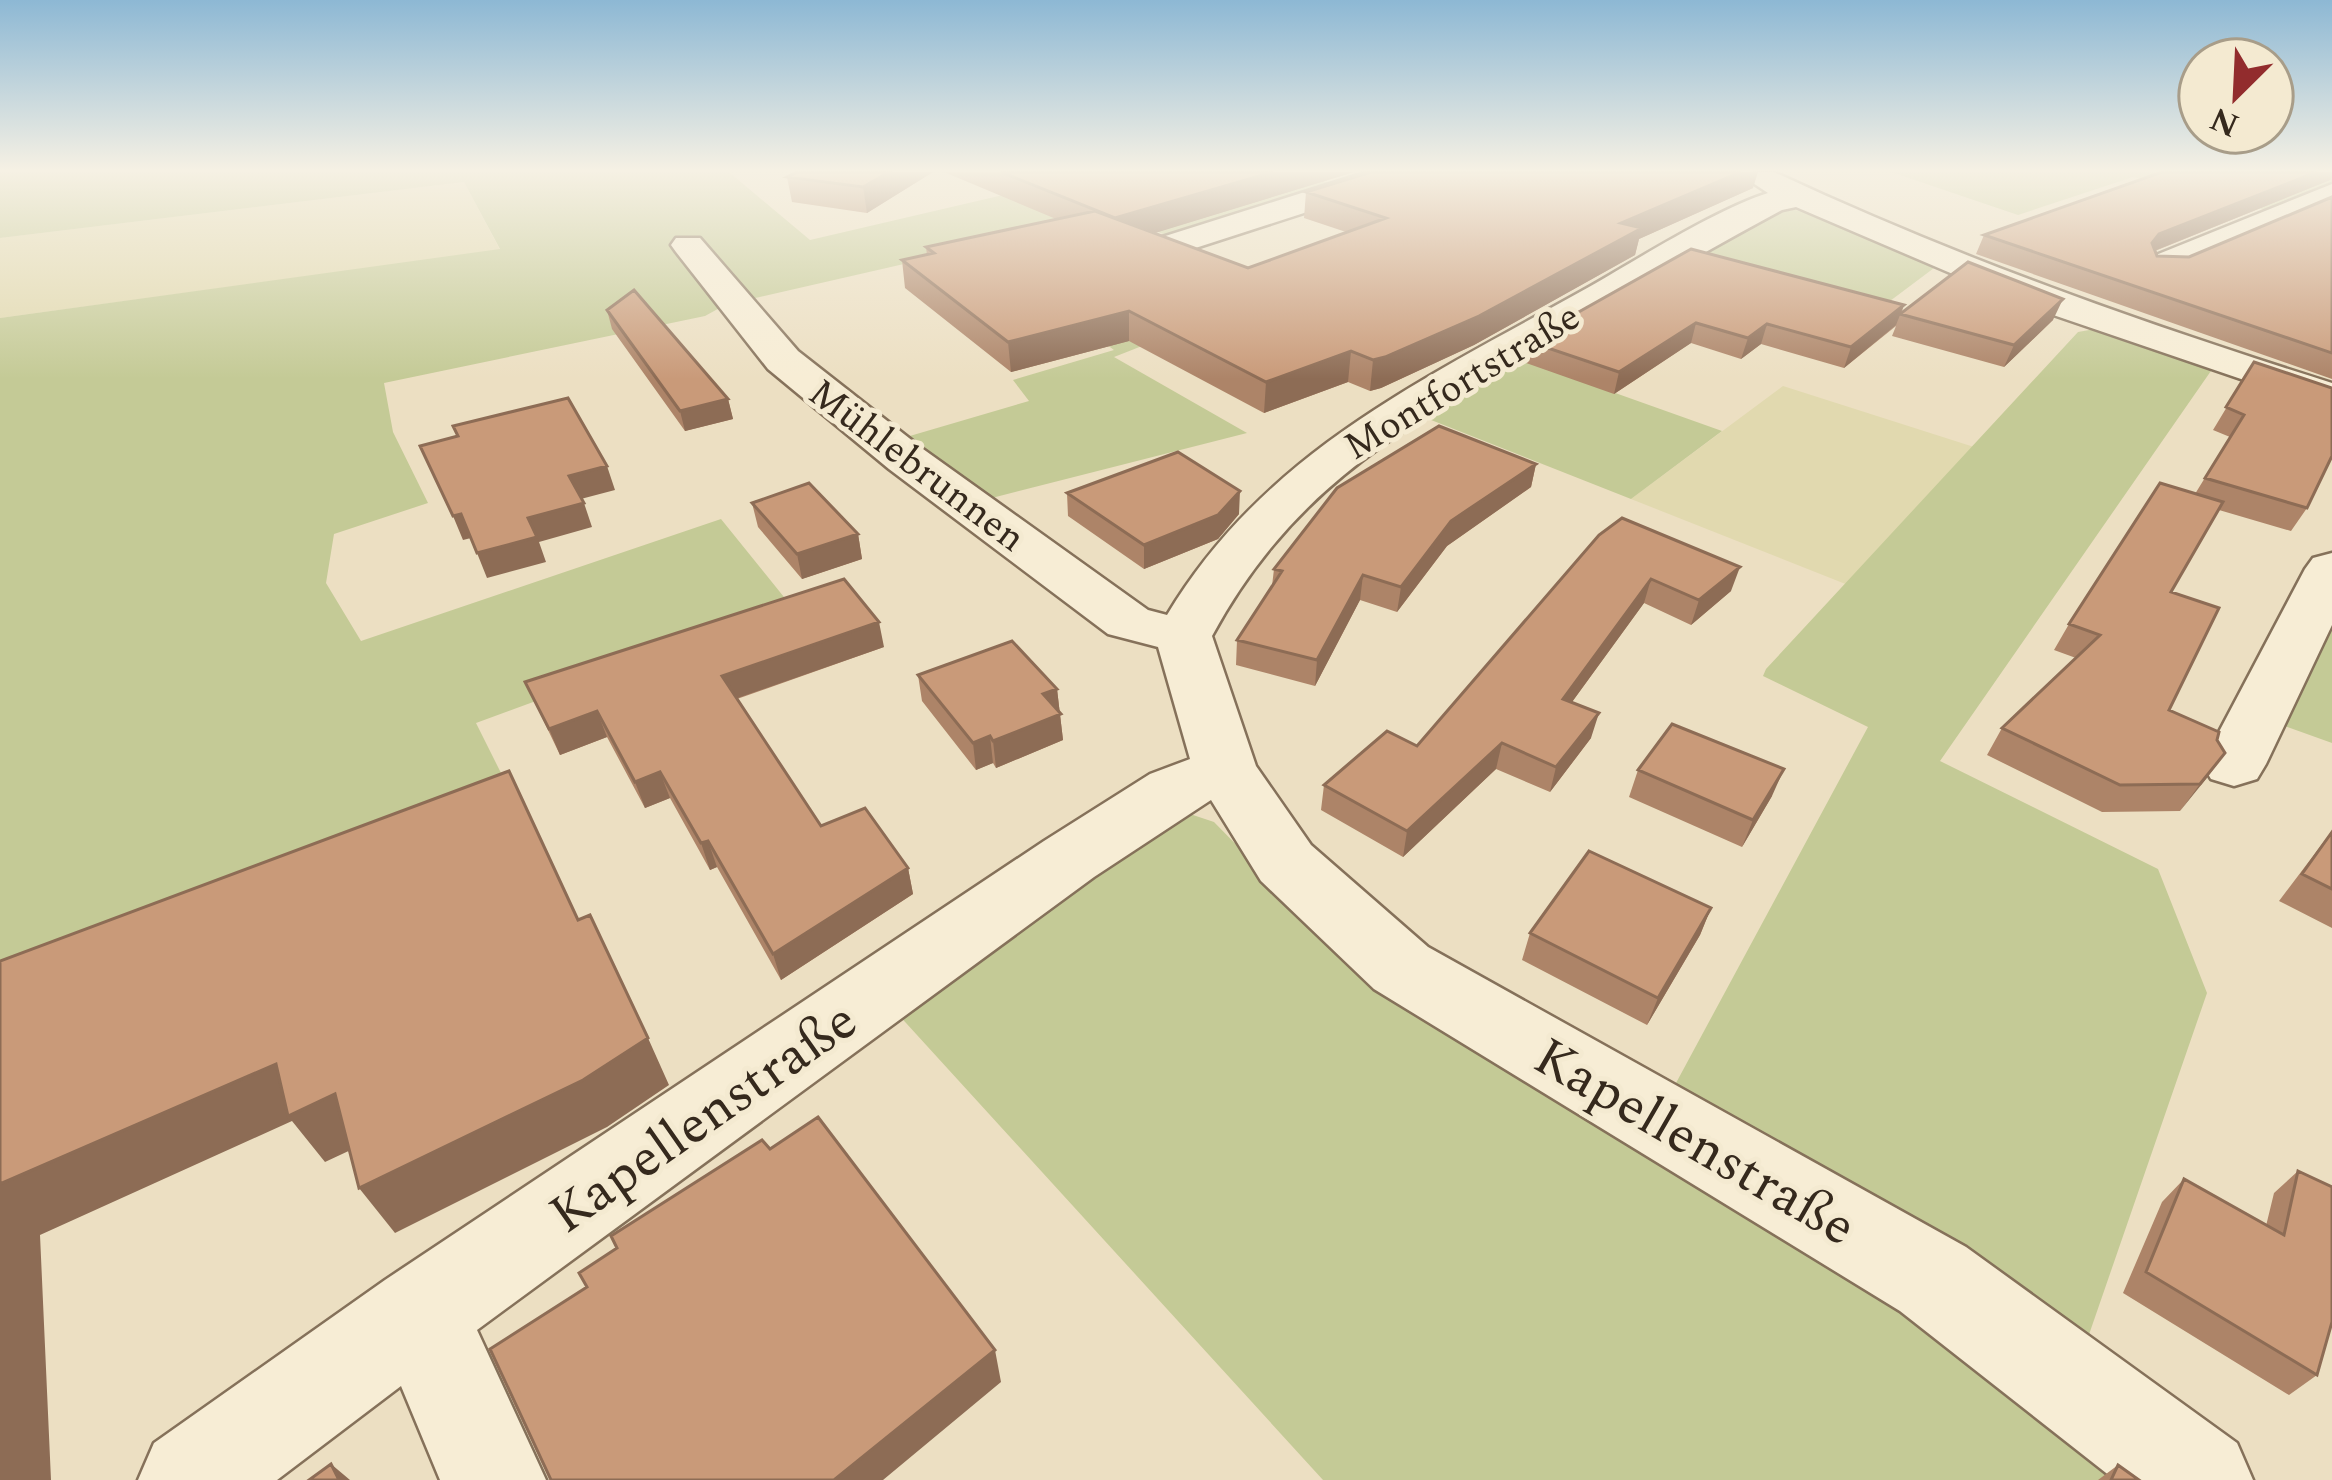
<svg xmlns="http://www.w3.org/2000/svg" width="2332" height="1480" viewBox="0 0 2332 1480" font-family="Spectral,serif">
  <rect width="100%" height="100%" fill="#ecdfc2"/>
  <!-- farmland -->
  <path fill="#e1d9af" d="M464 182 500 250 0 318V238Z
    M1783 386 1974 447 1848 585 1631 499Z"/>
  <!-- green -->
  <path fill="#c4ca96" d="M0 172H729L810 240 1101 172H1293L1336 185 1173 238 1108 212 1170 335 1114 357 1247 433 984 500 903 438 1029 401 1013 380 1114 350 1042 297 1000 242 725 305 705 316 384 383 393 432 428 503 334 534 326 583 361 641 721 519 792 607 476 723 510 791 0 999V318L500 249 464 182 0 238Z
    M1891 172H2314L2332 176V185L2274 212 2133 177 2018 215Z
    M1790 209 1815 214 1934 268 1874 313 1685 261 1767 214Z
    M2095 329 2213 368 1940 761 2158 869 2207 993 2084 1349 1669 1096 1868 727 1763 676 1766 669 2078 332Z
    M1517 358 1722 431 1631 499 1421 416Z
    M2332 617V743L2282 725Z
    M1187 813 1214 822 1314 924 2155 1480H1323L896 1012Z"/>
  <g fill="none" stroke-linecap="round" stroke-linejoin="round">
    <!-- minor casing -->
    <g stroke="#85715a" stroke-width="5">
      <path id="minor" d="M1368 172H1413L1409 179 1183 252H1159L1154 245 1159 238Z
        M1755 172H1774C1955 257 2142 323 2332 383V410L2030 307 1796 207 1782 210C1699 255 1617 302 1535 350 1397 432 1291 490 1212 636L1256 766 1311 845 1428 947 1966 1247 2237 1443 2253 1480H2115L1900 1311 1374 989 1261 881 1211 800 1094 877 477 1330 546 1480H440L401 1386 277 1480H138L154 1443 385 1280 1044 841 1150 774 1190 759 1158 647 1108 634 889 469 768 369 676 252 671 245 676 238H700L798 351 923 449 1148 610 1167 615C1266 450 1427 378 1589 287 1638 259 1717 209 1768 193L1747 179Z
        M2332 184V206L2177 273H2151L2146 265 2151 257Z
        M2332 553V625L2266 764 2257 779 2234 786 2211 779 2202 764 2305 569 2313 558Z"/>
    </g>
    <!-- minor -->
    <use href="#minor" fill="#f7edd5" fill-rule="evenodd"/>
  </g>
  <!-- wall -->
  <path fill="#ad8468" d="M797 172H933L867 213 792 202 787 177Z
    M944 172H1354L1154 233 1248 268 1346 232 1304 218 1306 192 1753 188 1639 239 1635 255 1474 345 1381 388 1370 391 1348 382 1264 413 1129 341 1011 372 905 288 902 260 927 255 926 247 1056 219Z
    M2332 172V181L2330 180 2155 251 2157 256 2189 257 2332 197V379L1976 254 1984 235Z
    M1691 249 1904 305 1901 314 2053 320 2004 367 1892 336 1896 326 1844 368 1761 344 1741 359 1691 343 1614 394 1523 362 1527 341Z
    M607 310 728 399 733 419 685 431 612 329Z
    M2254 362 2307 508 2291 531 2219 510 2171 592 2169 710 2217 740 2225 753 2180 811 2102 812 1987 755 2002 728 2076 658 2054 650 2069 624 2195 494 2230 437 2213 430Z
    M1536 464 1531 487 1447 546 1397 612 1360 600 1315 686 1236 665 1237 640 1272 586 1274 569Z
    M1067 493 1239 514 1218 539 1144 569 1068 516Z
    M752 503 858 534 862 559 802 579 758 527Z
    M1622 518 1731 591 1691 625 1644 603 1572 702 1591 738 1550 792 1496 769 1403 857 1321 810 1324 785 1417 746Z
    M884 647 737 699 821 826 908 868 913 894 781 980 717 867 710 870 670 798 645 808 607 737 560 755 525 682Z
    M918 675 1057 689 1063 740 996 768 993 763 976 770 922 701Z
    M1638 770 1772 796 1742 847 1629 797Z
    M2332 831V928L2279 901Z
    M1711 908 1700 935 1647 1025 1522 960 1530 933Z
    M2298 1171 2317 1375 2289 1395 2123 1293 2162 1202 2184 1179 2266 1226 2274 1193Z
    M2118 1465 2139 1480H2098Z"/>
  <!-- shaded-wall -->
  <path fill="#8d6c55" d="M889 172H933L867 213 863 187Z
    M1273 172H1354L1116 245 1115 218Z
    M1741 172H1758L1753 188 1639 239 1635 255 1474 345 1381 388 1370 391 1373 360 1621 223Z
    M2317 172H2332V177L2330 180 2149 253 2152 243 2159 234Z
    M2063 299 2053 320 2004 367 2014 345Z
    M1904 305 1896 325 1844 368 1851 347Z
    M1129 311V341L1011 372 1008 342Z
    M1696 323 1691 343 1614 394 1619 372Z
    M1767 324 1761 344 1741 359 1748 338Z
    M1351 351 1348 382 1264 413 1266 382Z
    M728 399 733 419 685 431 680 411Z
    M1536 464 1531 487 1447 546 1397 612 1401 587 1451 521Z
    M607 466 615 490 577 500 569 476Z
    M1240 491 1239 514 1218 539 1144 569V545Z
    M584 503 592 527 539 542 546 562 487 578 477 553 528 518Z
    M461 514 471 538 463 540 453 516Z
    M858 534 862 559 802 579 797 554Z
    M1740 567 1731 591 1691 625 1699 600Z
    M1363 575 1360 600 1315 686 1317 660Z
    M1651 579 1644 603 1556 724 1563 699Z
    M879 622 884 647 729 701 722 676Z
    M1057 689 1063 740 996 768 993 741 1043 694Z
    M597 711 607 737 560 755 549 729Z
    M1599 713 1591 738 1550 792 1556 767Z
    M990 736 993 763 976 770 973 743Z
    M1502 743 1496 769 1403 857 1407 831Z
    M2225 753 2206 779 2180 811 2200 784Z
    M1784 769 1772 796 1742 847 1753 820Z
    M660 772 670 798 645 808 635 782Z
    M708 841 717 867 710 870 701 843Z
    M908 868 913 894 781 980 773 954Z
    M1711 908 1700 935 1647 1025 1658 998Z
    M648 1038 669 1085 607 1127 395 1233 359 1188Z
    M276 1064 335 1094 370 1141 325 1162 292 1121 40 1235 51 1480H0V1184Z
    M995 1350 1001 1382 883 1480H834Z
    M331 1464 350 1480H339Z"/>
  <!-- building -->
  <path fill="#c99a79" stroke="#8d6c55" stroke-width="3" d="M797 172H889L863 187 787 177Z
    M1001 172H1273L1115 218Z
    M1371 172H1741L1621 223 1642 228 1479 316 1385 357 1373 360 1351 351 1266 382 1129 311 1008 342 902 260 934 253 926 247 1095 211 1248 268 1386 218 1306 192Z
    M2162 172H2317L2159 234 2152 243 2157 256 2189 257 2332 197V353L1984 235Z
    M1691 249 1904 305 1851 347 1767 324 1748 338 1696 323 1619 372 1527 341Z
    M1968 262 2063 299 2014 345 1900 314Z
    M634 290 728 399 680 411 607 310Z
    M2254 362 2332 388V456L2307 508 2205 478 2244 415 2226 407Z
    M568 398 607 466 569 476 584 503 528 518 537 537 477 553 461 514 453 516 420 446 458 436 453 426Z
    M1439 426 1536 464 1451 521 1401 587 1363 575 1317 660 1237 640 1282 571 1274 569 1337 488Z
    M1178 452 1240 491 1218 515 1144 545 1067 493Z
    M809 483 858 534 797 554 752 503Z
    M2160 483 2223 502 2171 592 2219 608 2169 710 2219 732 2217 740 2225 753 2200 784 2120 785 2002 728 2100 635 2069 624Z
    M1622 518 1740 567 1699 600 1651 579 1563 699 1599 713 1556 767 1502 743 1407 831 1324 785 1387 731 1417 746 1599 535Z
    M844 579 879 622 722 676 821 826 865 808 908 868 773 954 708 841 701 843 660 772 635 782 597 711 549 729 525 682Z
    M1012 641 1057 689 1043 694 1061 714 993 741 990 736 973 743 918 675Z
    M1672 724 1784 769 1753 820 1638 770Z
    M509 771 578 920 590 915 648 1038 583 1080 359 1188 335 1094 288 1116 276 1064 0 1184V961Z
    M2332 832V889L2302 874Z
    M1589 851 1711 908 1658 998 1530 933Z
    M818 1117 995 1350 834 1480H551L490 1349 587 1287 579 1273 617 1248 611 1236 762 1140 770 1149Z
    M2298 1171 2332 1187V1322L2317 1375 2146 1272 2184 1179 2284 1235Z
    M331 1464 339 1480H309Z
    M2118 1465 2139 1480H2111Z"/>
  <!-- sky -->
  <linearGradient id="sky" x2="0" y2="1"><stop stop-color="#8db8d4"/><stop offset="0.45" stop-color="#f6f1e4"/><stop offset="1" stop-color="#f6f1e4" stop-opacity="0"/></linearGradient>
  <rect width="2332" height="379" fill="url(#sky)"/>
  <g text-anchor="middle" stroke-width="10" stroke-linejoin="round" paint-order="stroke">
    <!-- far-street labels -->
    <g font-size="39" fill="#35291d" stroke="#f4ead1">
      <text transform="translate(1461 380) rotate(-31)" y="14">Montfortstraße</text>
      <text transform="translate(918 464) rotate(37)" y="14">Mühlebrunnen</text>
    </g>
    <!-- near-street labels -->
    <g font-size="54" fill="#35291d" stroke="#f4ead1">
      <text transform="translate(702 1116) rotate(-35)" y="19">Kapellenstraße</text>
      <text transform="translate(1696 1140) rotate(30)" y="19">Kapellenstraße</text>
    </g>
  </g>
  <!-- north arrow -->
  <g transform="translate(2236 96) rotate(204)"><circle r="57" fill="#f4ead1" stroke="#a89d89" stroke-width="3"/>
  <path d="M0-9L21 45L0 30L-21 45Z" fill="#922c2d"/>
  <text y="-18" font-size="33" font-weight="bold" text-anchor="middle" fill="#35291d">N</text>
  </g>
</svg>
